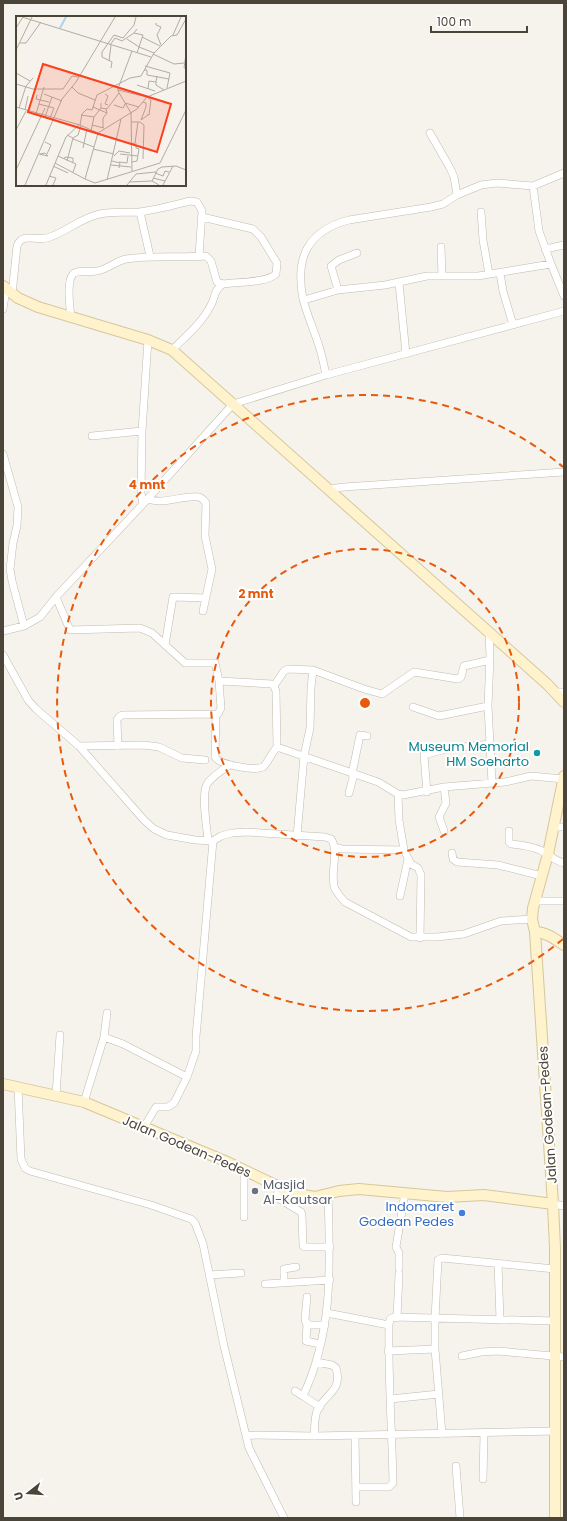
<svg xmlns="http://www.w3.org/2000/svg" width="567" height="1521" viewBox="0 0 567 1521" font-family="Poppins,sans-serif">
  <rect width="100%" height="100%" fill="#f6f3ec"/>
  <g fill="none" stroke-linecap="round" stroke-linejoin="round">
    <!-- street casing -->
    <g stroke="#c2bbae" stroke-width="8">
      <path id="street" d="M430 133 450 168 454 177 457 195
        M533 186 539 231 551 264
        M140 212 150 256
        M481 212 483 240 489 274
        M441 247 442 276
        M545 249 564 245
        M500 273 503 291 513 325
        M399 283 406 354
        M338 290 331 266 339 260 357 253
        M12 294 17 246C22 232 36 241 47 238 65 233 80 218 100 214 113 211 126 213 139 212 156 210 174 205 190 201L197 202 202 211 199 257
        M304 300 338 290 385 285 427 276H478L551 264 564 296
        M3 309 6 289
        M71 317C70 307 66 282 73 274 78 269 91 273 97 271 108 269 116 261 126 259 152 255 179 258 206 256L211 261 217 282 223 284C236 282 267 283 276 274L277 263 261 237 253 229 202 217
        M172 350C186 336 202 323 211 305 216 296 213 291 223 284
        M326 375C324 365 322 355 319 346 314 330 307 315 303 299 295 258 307 231 349 220L431 207 443 204 457 195 481 185 497 183 533 186 564 173
        M92 436 142 431
        M3 454 18 507 17 526 13 543 10 569 12 581 24 626
        M329 489 344 487 564 472
        M147 499C165 505 182 495 199 497 202 498 204 500 206 503L205 536 212 569 203 611
        M143 504 141 493 142 431 148 340
        M56 597 70 630 140 628 152 633 185 663H215L219 681 272 684 274 686 276 691 277 747
        M3 631 24 626 40 617 56 597 143 504 233 404 326 375 564 311
        M489 632 490 656 488 706 492 783
        M165 645 173 597 206 598
        M3 655 28 700 36 709 79 746 144 820 154 829 167 835 195 840 213 841 221 836 232 833 247 832 325 837 331 839C340 851 329 875 335 889 338 894 341 898 345 902L411 937H437L464 934 501 921 532 919
        M313 670 364 689 382 694 414 672 458 679 461 677 464 666 490 660
        M274 686 284 671 288 669 313 670 311 688 310 728 304 756 297 836
        M556 692H564
        M413 707 439 716 488 706
        M216 714 215 757C219 765 255 771 263 767 266 765 273 751 277 747L378 782 398 794 403 795 444 787 505 782 531 776 564 779
        M79 746 144 745 159 747 182 758 205 760
        M118 746 117 720 119 717 122 715 218 714 221 708 219 681
        M352 774 360 735 367 736
        M444 787 446 803 439 817 444 831
        M427 792 424 755 446 749 490 744
        M349 793 354 774
        M398 794 399 820 404 850 411 864 418 868 421 875 420 938
        M555 827H564
        M509 831V842L511 844C521 845 532 846 542 851 550 855 555 861 564 863
        M208 841C207 827 201 796 207 784 212 776 222 771 229 765
        M334 847 342 849 404 850
        M452 853 453 859 457 862 498 865 542 876
        M400 896 408 859
        M535 901H564
        M104 1037 123 1044 187 1077
        M18 1087 21 1159 25 1168 30 1171 151 1205 191 1219 195 1223 203 1244 224 1346 249 1448 284 1518
        M56 1095 60 1035
        M84 1102 104 1037 107 1013
        M144 1127 156 1107H168L174 1103 187 1077 196 1051V1037L213 841
        M279 1188 277 1195 278 1198 301 1212 302 1215 303 1246 305 1247H330
        M553 1204 564 1206
        M244 1217V1170
        M498 1263 500 1320
        M399 1268V1253L396 1247 405 1193
        M209 1275 241 1273
        M284 1283V1269L296 1267
        M265 1284 330 1280
        M307 1297 305 1319 306 1323 310 1325H325
        M327 1313 389 1325 390 1319 394 1317 555 1321
        M397 1318 399 1274
        M307 1323 306 1341 320 1344
        M388 1351 435 1349
        M462 1356 481 1352 498 1351 564 1357
        M295 1391 303 1396
        M390 1399 439 1394
        M320 1407 303 1396C334 1330 330 1264 328 1194
        M442 1434 435 1349V1319L438 1260 442 1258 555 1269
        M246 1435 314 1436 556 1431
        M355 1435 356 1502
        M314 1436C315 1428 314 1419 317 1411 325 1393 343 1392 336 1368L332 1365 316 1362
        M456 1466 460 1518
        M483 1479 484 1433
        M356 1487H389L393 1483C392 1430 388 1378 389 1325"/>
    </g>
    <!-- secondary casing -->
    <g stroke="#d6c79b" stroke-width="12">
      <path id="secondary" d="M3 286 18 298 38 307 148 340 172 350 547 684 564 702
        M535 932C546 932 555 939 564 945
        M3 1084 84 1102 225 1161 292 1193 315 1197 339 1191 359 1189 447 1197 484 1195 553 1204
        M555 1518V1248L553 1204 535 932 532 919 533 908 548 854 564 776"/>
    </g>
    <!-- street -->
    <use href="#street" stroke="#fff" stroke-width="7"/>
    <!-- secondary -->
    <use href="#secondary" stroke="#fff3cd" stroke-width="10"/>
  </g>
  <!-- distance rings -->
  <g fill="none" stroke="#e8590c" stroke-width="2" stroke-dasharray="7 5">
    <circle cx="365" cy="703" r="154"/>
    <path d="M563 939A308 308 0 1 1 563 467"/>
  </g>
  <!-- markers -->
  <circle fill="#0f9aa8" stroke="#fff" stroke-width="1.5" cx="537" cy="753" r="4"/>
  <circle fill="#6b7280" stroke="#fff" stroke-width="1.5" cx="255" cy="1191" r="4"/>
  <circle fill="#3f7fe0" stroke="#fff" stroke-width="1.5" cx="462" cy="1213" r="4"/>
  <g text-anchor="middle" stroke-width="4" stroke-linejoin="round" paint-order="stroke">
    <!-- culture labels -->
    <g font-size="13" fill="#0d838f" stroke="#fff" text-anchor="end">
      <text x="529" y="751">Museum Memorial<tspan x="529" dy="15">HM Soeharto</tspan></text>
    </g>
    <!-- street labels -->
    <g font-size="13" fill="#4b4439" stroke="#fff">
      <text transform="translate(547 1115) rotate(-94)" y="5">Jalan Godean-Pedes</text>
      <text transform="translate(187 1146) rotate(23)" y="5">Jalan Godean-Pedes</text>
    </g>
    <!-- worship labels -->
    <g font-size="13" fill="#5b616d" stroke="#fff" text-anchor="start">
      <text x="263" y="1189">Masjid<tspan x="263" dy="15">Al-Kautsar</tspan></text>
    </g>
    <!-- shop labels -->
    <g font-size="13" fill="#366cbe" stroke="#fff" text-anchor="end">
      <text x="454" y="1211">Indomaret<tspan x="454" dy="15">Godean Pedes</tspan></text>
    </g>
  </g>
  <!-- overview -->
  <g transform="translate(16 16)">
    <rect width="170" height="170" fill="#f6f3ec"/>
    <path fill="none" stroke="#a9d4f2" stroke-width="2" d="M44 12 50 1"/>
    <path fill="none" stroke="#b2ada4" stroke-width="1" d="M6 1 135 41M140 7V9L145 11 141 19 145 29M0 12 7 1M121 13 118 17 127 19 123 31 138 37M157 19 165 1M126 21 144 30M111 23 123 31 121 37M4 27H10L25 6M94 29 99 22 106 25 118 17M0 34 16 1M137 38 158 48 168 47M170 38 168 52H170M93 45 95 29M129 50 154 57 151 72M95 52 96 46 86 41V36L98 19 107 22 118 9 120 1M128 54H131V59L153 63M0 57 14 65M140 66V69L148 74M0 68 17 73H47L56 60 63 61M121 69 139 75M102 70V75L115 97 116 155M103 70 116 35M56 71 62 77 79 84M132 73 133 65 140 66 141 60M102 74 131 81M28 78 46 85M89 78 92 80 89 88 92 89M21 79 20 83 33 86M131 81 135 84 133 99H131M127 86 130 87V91L125 104 132 99M109 87 123 91M23 88 38 92 34 102M98 89 107 92 109 88M0 91 64 109 82 117 121 93 131 81 170 65M77 91 91 97 90 93M3 92 10 70 17 62M85 92 91 93 103 77M9 94 12 80M20 98 28 71M65 99 78 101M29 101 36 81M115 106H124L128 109 127 143M64 109 66 98 71 93 76 94 81 79 114 62 125 60 138 37 155 20 161 19 170 3M76 109 88 112M87 112V102L91 97M0 114 10 95M75 115 78 101 85 92V87M51 119 57 122 51 145M57 122 62 119 65 110M57 123 78 131M29 126 35 129 31 138M114 128 119 127 122 106M67 132 71 113M77 133 98 138M23 138 32 140 29 137 24 138M104 138 122 140M42 140 60 148 57 156M98 140 103 135 114 137M48 143 49 141 57 142V146M96 145 104 147 103 152M103 146 111 147 112 140M116 146 121 145 123 133 120 132V127M39 147 69 163 82 117M95 149 115 151M37 150 52 157M0 154 29 92M139 157 147 160 149 155 153 156M33 160 40 162 37 169M137 162 149 165M69 163 79 167 144 147 170 94M91 164 105 103M136 165 142 153 146 151 160 150 170 154M113 166 136 165 143 169M9 169 46 83 60 66 99 1M30 169 50 121 63 109M111 169 120 158 140 156M147 169 157 150"/>
    <path fill="#fc3f1d" fill-opacity="0.15" stroke="#fc3f1d" stroke-width="2" d="M27 48 155 88 141 136 12 96Z"/>
    <rect width="170" height="170" fill="none" stroke="#4b4439" stroke-width="2"/>
  </g>
  <circle cx="365" cy="703" r="6" fill="#e8590c" stroke="#fff" stroke-width="2"/>
  <g font-size="12" text-anchor="middle" font-weight="bold" fill="#e8590c" stroke="#fff" stroke-width="4" stroke-linejoin="round" paint-order="stroke">
    <text x="147" y="489">4 mnt</text>
    <text x="256" y="598">2 mnt</text>
  </g>
  <!-- border -->
  <rect width="567" height="1521" fill="none" stroke="#4b4439" stroke-width="8"/>
  <!-- north arrow -->
  <g transform="translate(28 1493) rotate(253)" stroke="#ffffff" stroke-width="3" paint-order="stroke">
  <path d="M0-3L7 15L0 10L-7 15Z" fill="#4b4439"/>
  <text y="-6" font-size="11" font-weight="bold" text-anchor="middle" fill="#4b4439">U</text>
  </g>
  <!-- scale -->
  <path d="M431 26v6h96v-6" fill="none" stroke="#4b4439" stroke-width="2"/>
  <text x="437" y="26" font-size="12" fill="#4b4439" stroke="#ffffff" stroke-width="3" paint-order="stroke">100 m</text>
</svg>
